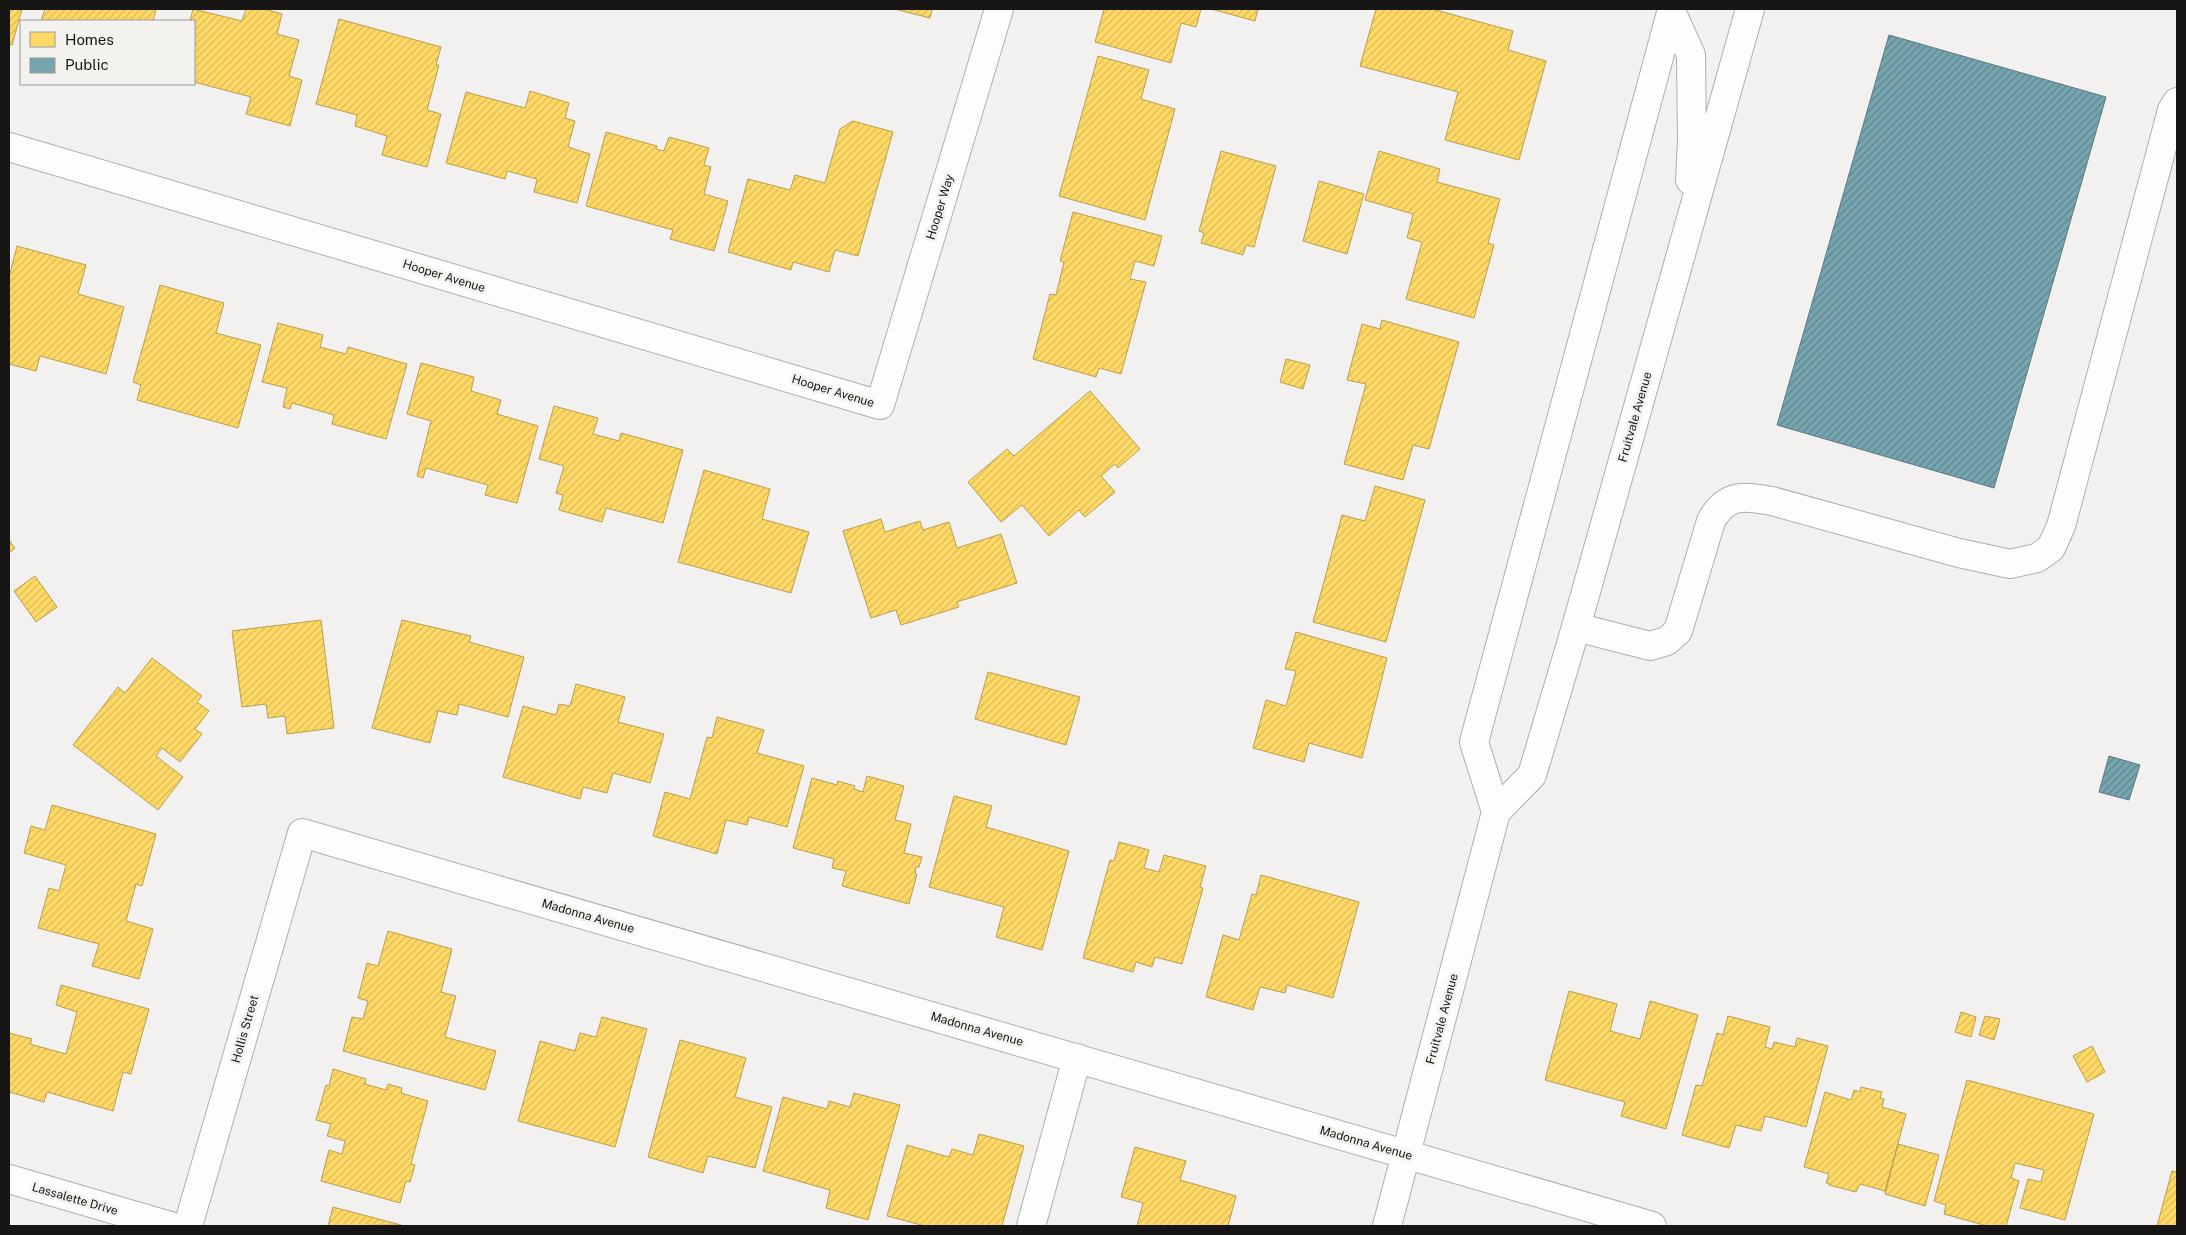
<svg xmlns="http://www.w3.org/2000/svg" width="2186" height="1235" viewBox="0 0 2186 1235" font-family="'Public Sans',sans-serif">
  <defs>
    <pattern id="homes-hatch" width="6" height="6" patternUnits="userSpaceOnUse" patternTransform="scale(1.25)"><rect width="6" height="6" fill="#ffd966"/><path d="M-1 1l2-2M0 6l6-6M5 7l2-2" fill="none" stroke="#daba58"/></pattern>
    <pattern id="public-hatch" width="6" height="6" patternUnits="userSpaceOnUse" patternTransform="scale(1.25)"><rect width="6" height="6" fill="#76a5af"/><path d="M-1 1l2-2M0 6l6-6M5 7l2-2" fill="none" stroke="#60858d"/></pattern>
  </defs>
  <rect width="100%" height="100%" fill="#f2f1f0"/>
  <!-- homes -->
  <path fill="url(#homes-hatch)" stroke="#b99e4e" d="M9 9H22L12 45 9 44Z
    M45 9H156L153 21H41Z
    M193 9 242 21 246 9H264L282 14 277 34 299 40 289 76 302 80 290 126 246 114 251 97 194 82V21H190Z
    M894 9H932L930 18Z
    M1104 9H1201L1196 27 1181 23 1171 63 1095 42Z
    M1211 9H1258L1255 21Z
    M1376 9H1432L1513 31 1508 50 1546 61 1519 160 1445 140 1458 92 1360 66Z
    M339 19 441 47 436 65H439L427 110 441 114 427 167 382 155 387 136 355 126 357 115 316 104Z
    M1098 56 1149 70 1141 99 1175 109 1145 220 1059 196Z
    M530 91 569 103 565 118 575 121 568 147 590 154 577 203 534 192 537 179 507 171 505 179 446 163 466 92 525 108Z
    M853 121 893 132 858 256 835 250 829 272 793 262 791 270 728 252 748 179 790 190 795 175 825 183 840 129Z
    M606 132 657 146 656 149 664 151 669 137 709 148 704 165 711 167 704 194 728 201 714 251 670 239 673 230 586 206Z
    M1221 151 1276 166 1254 247 1246 245 1243 255 1201 243 1204 233 1199 231Z
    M1379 151 1440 169 1437 182 1500 199 1488 243 1494 245 1474 318 1406 299 1422 242 1407 238 1413 214 1365 200Z
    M1319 181 1364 194 1347 254 1303 241Z
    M1073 212 1162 236 1154 266 1135 261 1130 279 1146 282 1121 374 1099 368 1096 377 1033 359 1050 294 1056 295 1064 262 1060 261Z
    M17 246 86 265 78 294 124 307 106 374 40 356 36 371 9 364V277Z
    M160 285 224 303 216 333 261 345 238 428 137 400 141 385 133 382Z
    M1382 320 1459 342 1429 449 1413 445 1403 480 1344 464 1366 384 1347 380 1362 324 1380 329Z
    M278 323 323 335 320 347 346 354 348 347 407 364 386 439 332 424 334 415 292 403 290 409 283 407 287 388 262 382Z
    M1286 359 1310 365 1303 389 1280 382Z
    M421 363 474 377 471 391 501 400 497 414 538 426 517 503 485 495 488 485 426 468 423 478 417 476 431 421 407 414Z
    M1090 391 1140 449 1118 468 1115 464 1101 476 1115 492 1085 517 1079 510 1049 536 1022 505 1001 522 968 482 1007 449 1014 456Z
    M554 406 598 418 593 434 619 441 621 433 683 450 663 523 606 508 602 522 559 510 563 495 556 493 564 466 539 459Z
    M704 470 770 489 762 519 809 532 791 593 678 562Z
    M1375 486 1425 500 1386 642 1313 622 1342 515 1365 521Z
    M881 519 885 532 920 521 923 530 949 522 957 548 1001 534 1017 583 957 602 959 607 901 625 896 610 871 618 843 531Z
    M9 540 15 548 9 553Z
    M35 576 57 607 36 622 14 591Z
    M321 620 334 728 287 734 285 716 268 718 266 704 242 707 232 631Z
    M402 620 471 636 469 642 524 657 508 717 459 704 457 715 438 711 430 743 372 728Z
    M1296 632 1387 658 1362 758 1309 743 1304 762 1253 748 1266 700 1286 706 1296 671 1285 669Z
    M152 658 202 696 197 702 209 711 195 729 202 734 180 762 162 748 156 756 183 777 158 810 73 745 118 687 125 693Z
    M988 672 1080 697 1066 745 975 719Z
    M576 684 625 697 618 722 664 734 650 783 613 773 607 793 583 787 580 799 503 777 523 706 556 715 559 704 570 706Z
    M717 717 764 730 757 753 804 766 787 827 749 817 747 825 726 820 717 854 653 836 665 792 690 799 707 737 712 738Z
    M867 776 904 786 895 820 911 824 904 853 922 857 919 867H916L915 874H917L909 904 842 886 846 871 832 868 834 859 793 848 812 778 837 785 838 781 855 786 854 789 863 792Z
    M954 796 992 806 986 827 1069 851 1042 950 996 937 1004 907 929 887Z
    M52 805 156 834 142 886 136 884 126 921 153 929 139 979 92 966 99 944 38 928 49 888 59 891 66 865 24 853 31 826 45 830Z
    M1119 842 1149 850 1144 868 1159 872 1164 855 1206 866 1200 887 1203 888 1182 964 1155 957 1152 967 1136 962 1133 972 1083 958 1110 860 1114 861Z
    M1261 875 1359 902 1333 998 1287 985 1285 993 1260 987 1253 1010 1206 997 1223 935 1239 940 1252 894 1256 895Z
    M388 931 452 949 441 992 456 996 445 1037 496 1051 485 1090 343 1051 352 1017 363 1019 368 1001 358 998 367 963 378 966Z
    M61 985 149 1009 131 1074 123 1072 113 1111 47 1092 44 1102 9 1092V1033L32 1039 30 1044 66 1054 77 1012 56 1005Z
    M1569 991 1617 1004 1610 1031 1640 1039 1650 1001 1698 1015 1666 1129 1621 1116 1625 1102 1545 1080Z
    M1961 1012 1976 1017 1971 1037 1955 1032Z
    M1728 1016 1770 1027 1765 1047 1772 1049 1774 1042 1795 1047 1797 1038 1828 1046 1806 1127 1765 1116 1761 1131 1736 1125 1729 1148 1682 1135 1696 1085 1702 1086 1717 1033 1723 1035Z
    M1985 1016 2000 1019 1994 1040 1979 1035Z
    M602 1017 647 1029 615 1147 518 1121 540 1041 575 1051 580 1033 596 1037Z
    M680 1040 746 1058 735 1097 772 1107 755 1168 708 1156 703 1173 648 1157Z
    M2092 1046 2105 1072 2087 1082 2073 1056Z
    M333 1069 366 1079 365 1084 386 1090 388 1084 402 1088 401 1093 428 1101 411 1164 415 1165 410 1182 406 1181 400 1203 321 1181 329 1150 342 1154 345 1141 327 1136 331 1124 316 1120 326 1085 329 1086Z
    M1967 1080 2094 1114 2065 1220 2020 1208 2028 1179 2041 1182 2044 1170 2015 1163 2011 1178 2019 1181 2006 1226H1987L1944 1214 1946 1205 1934 1201Z
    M1861 1087 1882 1092 1880 1098 1884 1099 1882 1107 1906 1114 1885 1191 1860 1184 1856 1192 1829 1185V1183H1826L1829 1174 1804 1167 1825 1092 1851 1100 1854 1090 1860 1092Z
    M854 1093 900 1105 868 1220 826 1208 830 1190 763 1171 783 1097 827 1109 829 1101 850 1107Z
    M979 1134 1024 1146 1002 1226H925L887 1216 907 1145 949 1157 952 1149 973 1155Z
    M1898 1144 1939 1155 1925 1206 1885 1194Z
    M1135 1147 1186 1161 1180 1180 1236 1196 1228 1226H1137L1143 1203 1121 1197Z
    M2172 1171 2177 1172V1226H2157Z
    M333 1207 401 1225 328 1226Z"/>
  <!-- public -->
  <path fill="url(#public-hatch)" stroke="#5a7a81" d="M1889 35 2106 97 1994 488 1777 425Z
    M2109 756 2140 765 2129 800 2099 792Z"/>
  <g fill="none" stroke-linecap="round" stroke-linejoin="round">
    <!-- minor casing -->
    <g stroke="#afaead" stroke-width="30">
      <path id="minor" d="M9 147 880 405 999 9
        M1576 627 1650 646 1667 641 1678 631 1711 521C1726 493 1744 496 1772 501L1959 553 2010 564 2037 558 2051 548 2061 526 2172 110 2177 102
        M9 1179 170 1226
        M188 1226 302 833 1652 1226
        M1031 1226 1077 1058"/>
    </g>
    <!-- major casing -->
    <g stroke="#afaead" stroke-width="30">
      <path id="major" d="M1671 11 1691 55 1692 140 1690 180
        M1496 812 1474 742 1672 9
        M1387 1226 1496 812 1532 775 1576 627 1750 9"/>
    </g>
    <!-- minor -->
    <use href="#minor" stroke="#fdfdfd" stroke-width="28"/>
    <!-- major -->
    <use href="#major" stroke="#fdfdfd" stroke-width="28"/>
  </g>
  <g text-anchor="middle" stroke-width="5" stroke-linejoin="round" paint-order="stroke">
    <!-- street labels -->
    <g font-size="12" fill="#171615" stroke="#f3f2ef">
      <text transform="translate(940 207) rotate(-73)" y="4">Hooper Way</text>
      <text transform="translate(444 276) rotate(17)" y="4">Hooper Avenue</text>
      <text transform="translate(833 391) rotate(17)" y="4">Hooper Avenue</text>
      <text transform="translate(1635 417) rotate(-74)" y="4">Fruitvale Avenue</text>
      <text transform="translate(588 916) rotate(16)" y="4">Madonna Avenue</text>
      <text transform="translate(1442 1019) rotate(-75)" y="4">Fruitvale Avenue</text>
      <text transform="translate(245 1029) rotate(-74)" y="4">Hollis Street</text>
      <text transform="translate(977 1029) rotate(16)" y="4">Madonna Avenue</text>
      <text transform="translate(1366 1143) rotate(16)" y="4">Madonna Avenue</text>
      <text transform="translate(75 1199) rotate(16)" y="4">Lassalette Drive</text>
    </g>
  </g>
  <!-- border -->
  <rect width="2186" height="1235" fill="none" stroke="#171615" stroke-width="20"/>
  <!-- legend -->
  <rect x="20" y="20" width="175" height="65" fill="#f3f2ef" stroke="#9b9a98"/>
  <rect x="30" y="32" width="25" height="15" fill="#ffd966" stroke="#9b9a98"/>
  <text x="65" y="45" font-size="15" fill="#171615">Homes</text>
  <rect x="30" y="58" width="25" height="15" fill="#76a5af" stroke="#9b9a98"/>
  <text x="65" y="70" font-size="15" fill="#171615">Public</text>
</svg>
